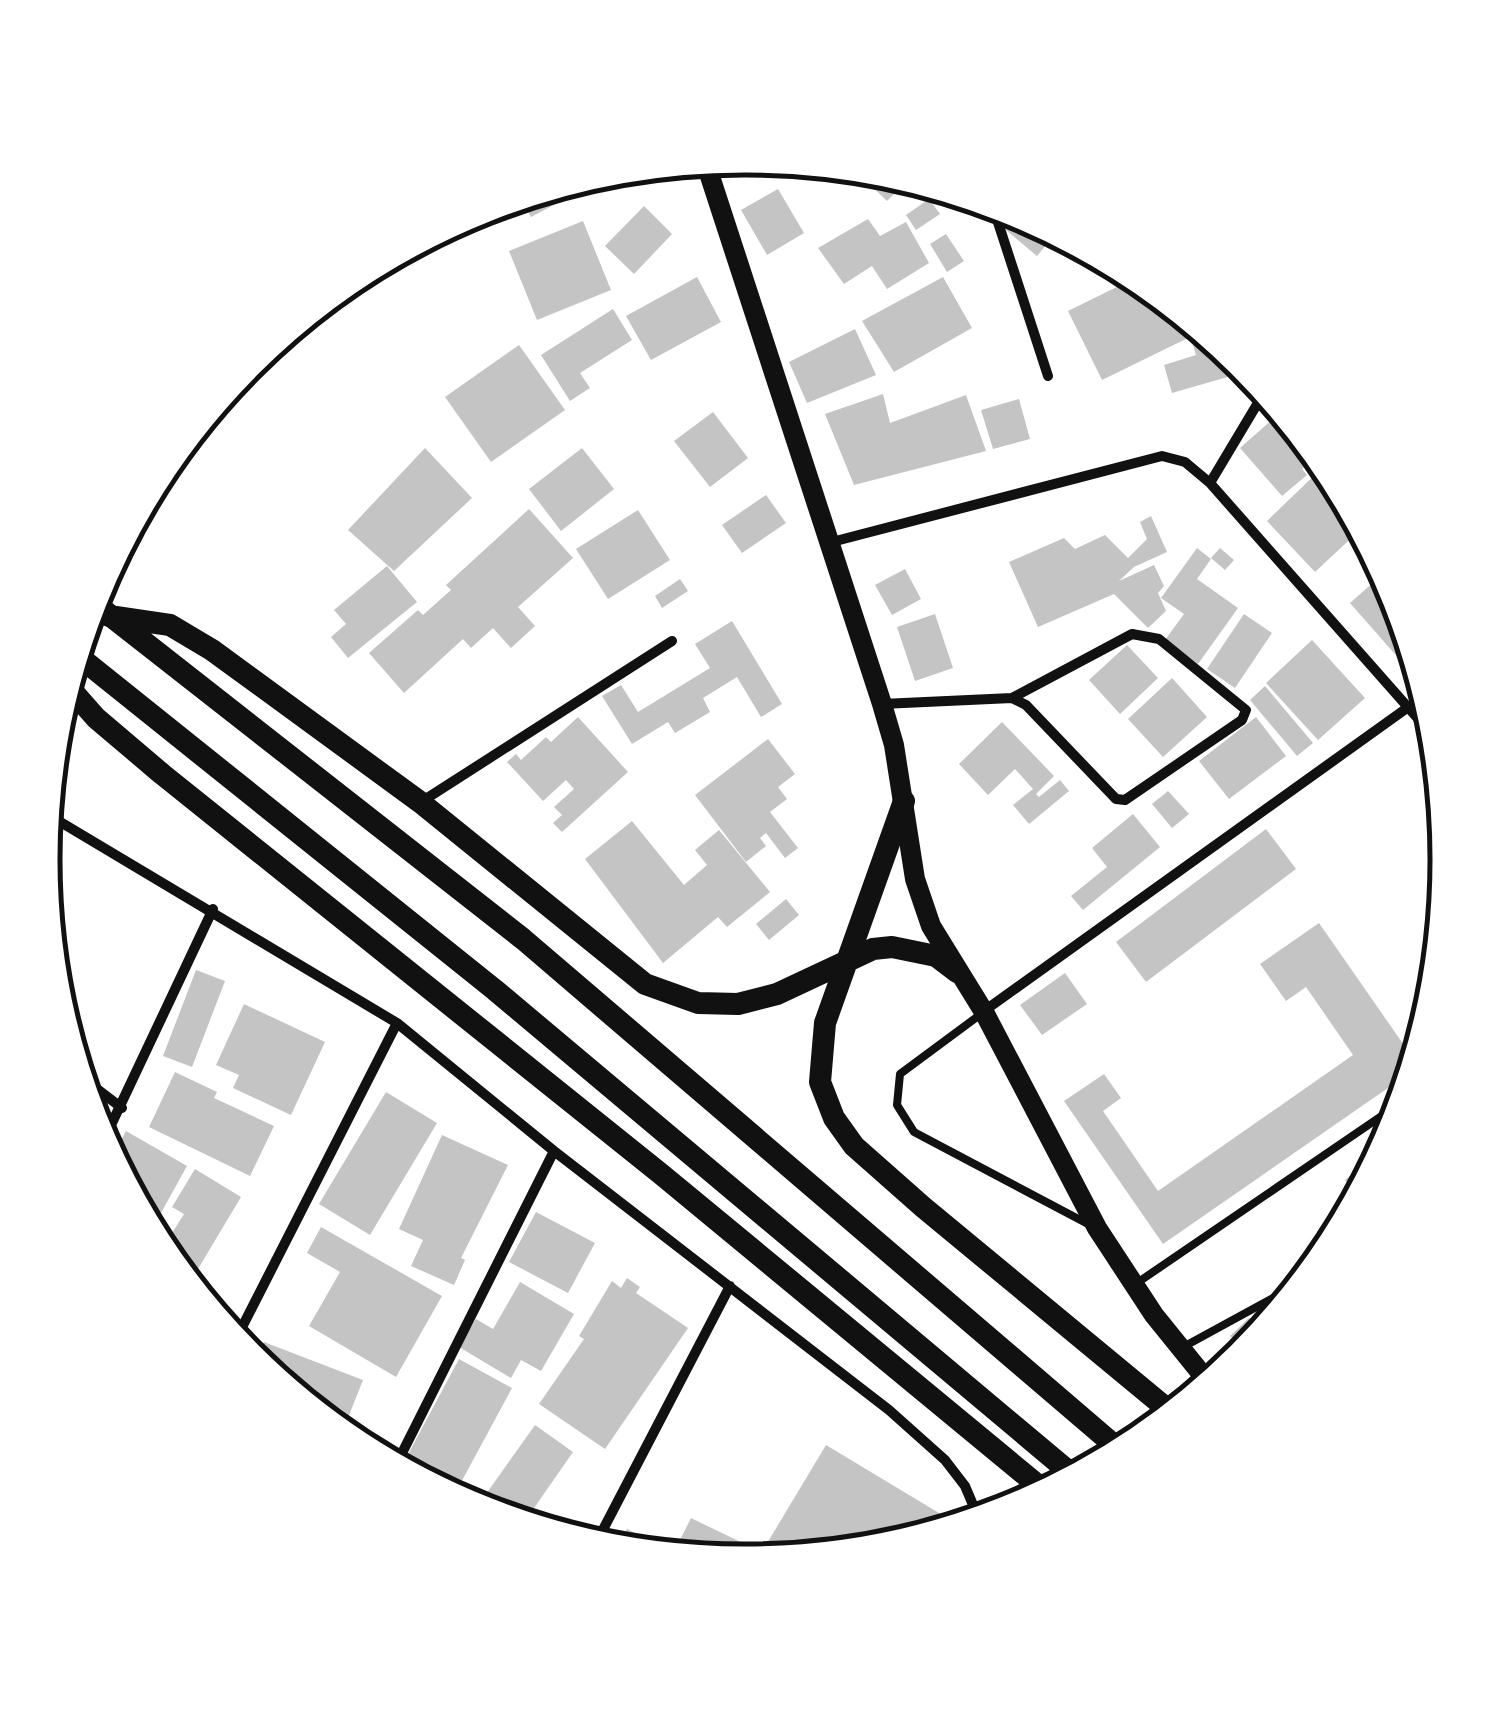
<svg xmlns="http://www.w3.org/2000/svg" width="1490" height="1719" viewBox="0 0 1490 1719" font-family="'Roboto Condensed',sans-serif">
  <rect width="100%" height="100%" fill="#fff"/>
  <!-- building -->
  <path fill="#c4c4c4" d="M622 169 531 217 520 197 609 170Z
    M869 169 883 171 909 179 887 201 862 177Z
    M778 189 804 233 767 255 741 210Z
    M929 199 940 214 916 230 906 215Z
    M644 206 672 234 634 274 605 246Z
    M1020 214 1056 233 1037 256 1006 230Z
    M868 219 880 236 906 222 929 263 887 289 872 266 844 284 818 248Z
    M583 221 611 290 537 320 509 251Z
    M946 234 964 261 947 272 930 244Z
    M697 277 721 322 651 360 626 316Z
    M943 277 972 328 894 372 862 321Z
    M1129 281 1139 301 1156 293 1172 305 1188 338 1102 380 1068 311Z
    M613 309 632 340 580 373 590 388 570 401 541 355Z
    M855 329 876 375 807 403 789 362Z
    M1206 333 1233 356 1238 374 1172 393 1164 365 1196 355 1191 338Z
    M519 345 565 410 491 462 445 397Z
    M883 394 890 423 966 395 986 451 854 485 825 414Z
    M1019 399 1030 439 993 449 981 410Z
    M1272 400 1318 455 1302 469 1307 475 1282 496 1240 448 1275 417 1266 406Z
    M713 412 748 458 710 487 674 441Z
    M425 448 472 498 394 571 348 530Z
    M582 448 614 489 561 531 529 489Z
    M1325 465 1361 529 1315 572 1267 521Z
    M766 495 786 523 742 553 722 525Z
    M529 509 573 558 518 607 535 626 511 648 493 628 471 648 463 639 404 693 369 653 418 610 423 615 451 590 446 585Z
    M638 510 670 560 608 599 576 549Z
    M1151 516 1167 552 1134 567 1119 581 1154 565 1164 586 1158 593 1166 611 1148 628 1114 594 1038 627 1009 562 1064 538 1075 549 1105 535 1128 558 1147 539 1140 522Z
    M1197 548 1211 559 1197 579 1238 608 1198 664 1165 640 1184 614 1161 598Z
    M1220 548 1234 560 1225 570 1211 558Z
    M387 566 417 602 348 658 331 637 346 624 334 610Z
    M905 569 921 599 892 615 875 585Z
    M1384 573 1394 591 1423 686 1350 603Z
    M680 579 688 591 662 608 655 596Z
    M935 614 953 668 915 681 897 627Z
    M1244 614 1272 633 1235 688 1207 669Z
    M732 621 782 704 761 717 737 677 703 698 710 712 675 733 668 722 632 744 602 696 621 685 638 712 710 668 695 644Z
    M1312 640 1365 698 1318 740 1266 683Z
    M1127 645 1158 678 1120 714 1089 680Z
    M1172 678 1207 717 1163 757 1128 719Z
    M1265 686 1313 743 1297 756 1250 700Z
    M578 717 628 772 562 832 553 823 562 815 554 807 574 789 566 780 543 801 507 762 516 754 521 760 546 737 551 742Z
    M1256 717 1286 756 1229 799 1199 761Z
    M1002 722 1054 776 1036 794 1039 797 1060 780 1069 791 1029 824 1013 805 1033 789 1015 769 988 795 959 764Z
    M768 739 795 774 778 787 787 799 770 812 798 848 785 858 766 833 760 838 766 846 746 862 695 795Z
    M1168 791 1189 814 1172 828 1152 804Z
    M1133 814 1160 847 1083 910 1071 896 1107 867 1092 848Z
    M632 821 684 885 707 865 695 850 719 830 770 892 727 927 718 917 663 963 585 859Z
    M1266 829 1296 869 1146 982 1116 942Z
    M786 899 799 915 769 940 756 924Z
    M1319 923 1415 1061 1411 1072 1163 1244 1064 1101 1104 1074 1121 1098 1103 1111 1158 1191 1353 1055 1306 987 1286 1001 1260 964Z
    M196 970 225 981 192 1067 163 1056Z
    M1065 973 1087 1004 1042 1035 1020 1005Z
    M244 1004 325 1042 291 1115 233 1088 239 1075 216 1065Z
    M175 1072 217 1092 214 1098 274 1126 250 1176 149 1127Z
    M386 1092 437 1123 370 1235 319 1204Z
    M126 1131 187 1166 151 1231 118 1169 125 1157 115 1151Z
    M442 1135 508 1165 461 1258 465 1260 454 1285 411 1266 423 1240 399 1229Z
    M1383 1148 1358 1196 1345 1180Z
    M195 1169 241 1197 189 1284 156 1241 164 1228 172 1233 184 1214 172 1207Z
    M536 1212 595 1243 568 1293 509 1262Z
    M321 1227 442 1296 396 1377 309 1326 340 1272 307 1253Z
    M627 1278 640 1287 636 1293 688 1328 605 1449 539 1404 584 1339 579 1336 612 1281 621 1288Z
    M520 1282 574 1314 541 1371 521 1360 511 1378 459 1347 476 1319 493 1329Z
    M1249 1318 1260 1329 1242 1347 1230 1336Z
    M264 1342 363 1380 342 1433 256 1363Z
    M459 1359 512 1388 458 1488 405 1460Z
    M535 1425 573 1452 525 1521 486 1494Z
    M826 1445 959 1525 881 1549 788 1558 766 1545Z
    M691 1518 757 1550 752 1561 617 1549 627 1529 674 1552Z"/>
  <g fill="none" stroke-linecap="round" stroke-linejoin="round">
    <!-- service -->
    <path stroke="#111" stroke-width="8" d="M981 1014 900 1074 897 1105 914 1132 1088 1224
      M1134 1285 1402 1102
      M1185 1346 1304 1281"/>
    <!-- minor -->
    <path stroke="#111" stroke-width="10" d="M992 204 1048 376
      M1210 483 1265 391
      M828 543 1162 456 1185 462 1210 483 1436 739
      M882 704 1012 698 1026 705 1116 799 1125 800 1242 720 1246 710 1159 639 1132 634 1012 698
      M421 802 672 641
      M47 814 397 1023 554 1151 889 1410 945 1460 965 1486 979 1519
      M984 1011 1407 708
      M80 1076 122 1108
      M103 1142 213 909
      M235 1341 397 1023
      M396 1465 554 1151
      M595 1545 730 1286"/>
    <!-- secondary -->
    <path stroke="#111" stroke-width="20" d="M705 161 882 704 894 745 915 879 931 926 984 1012 1097 1228 1154 1315 1209 1383"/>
    <!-- primary -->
    <path stroke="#111" stroke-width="22" d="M93 602 523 939 1121 1451
      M109 616 170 625 212 650 420 802 645 984 698 1003 738 1004 777 994 873 949 892 947 936 956 957 972
      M77 655 495 990 1074 1476
      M67 685 96 718 162 774 661 1174 1046 1492
      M904 801 825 1023 820 1082 834 1118 854 1146 923 1207 1172 1413"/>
  </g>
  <!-- crop -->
  <path d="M0 0H1490V1719H0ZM744 175H746A684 684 0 0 1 1430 859V860A684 684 0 0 1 746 1544H744A684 684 0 0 1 60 860V859A684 684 0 0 1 744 175Z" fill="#fff" fill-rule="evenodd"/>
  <path fill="none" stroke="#111" stroke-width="5" d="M744 175H746A684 684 0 0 1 1430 859V860A684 684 0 0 1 746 1544H744A684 684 0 0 1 60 860V859A684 684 0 0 1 744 175Z"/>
</svg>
